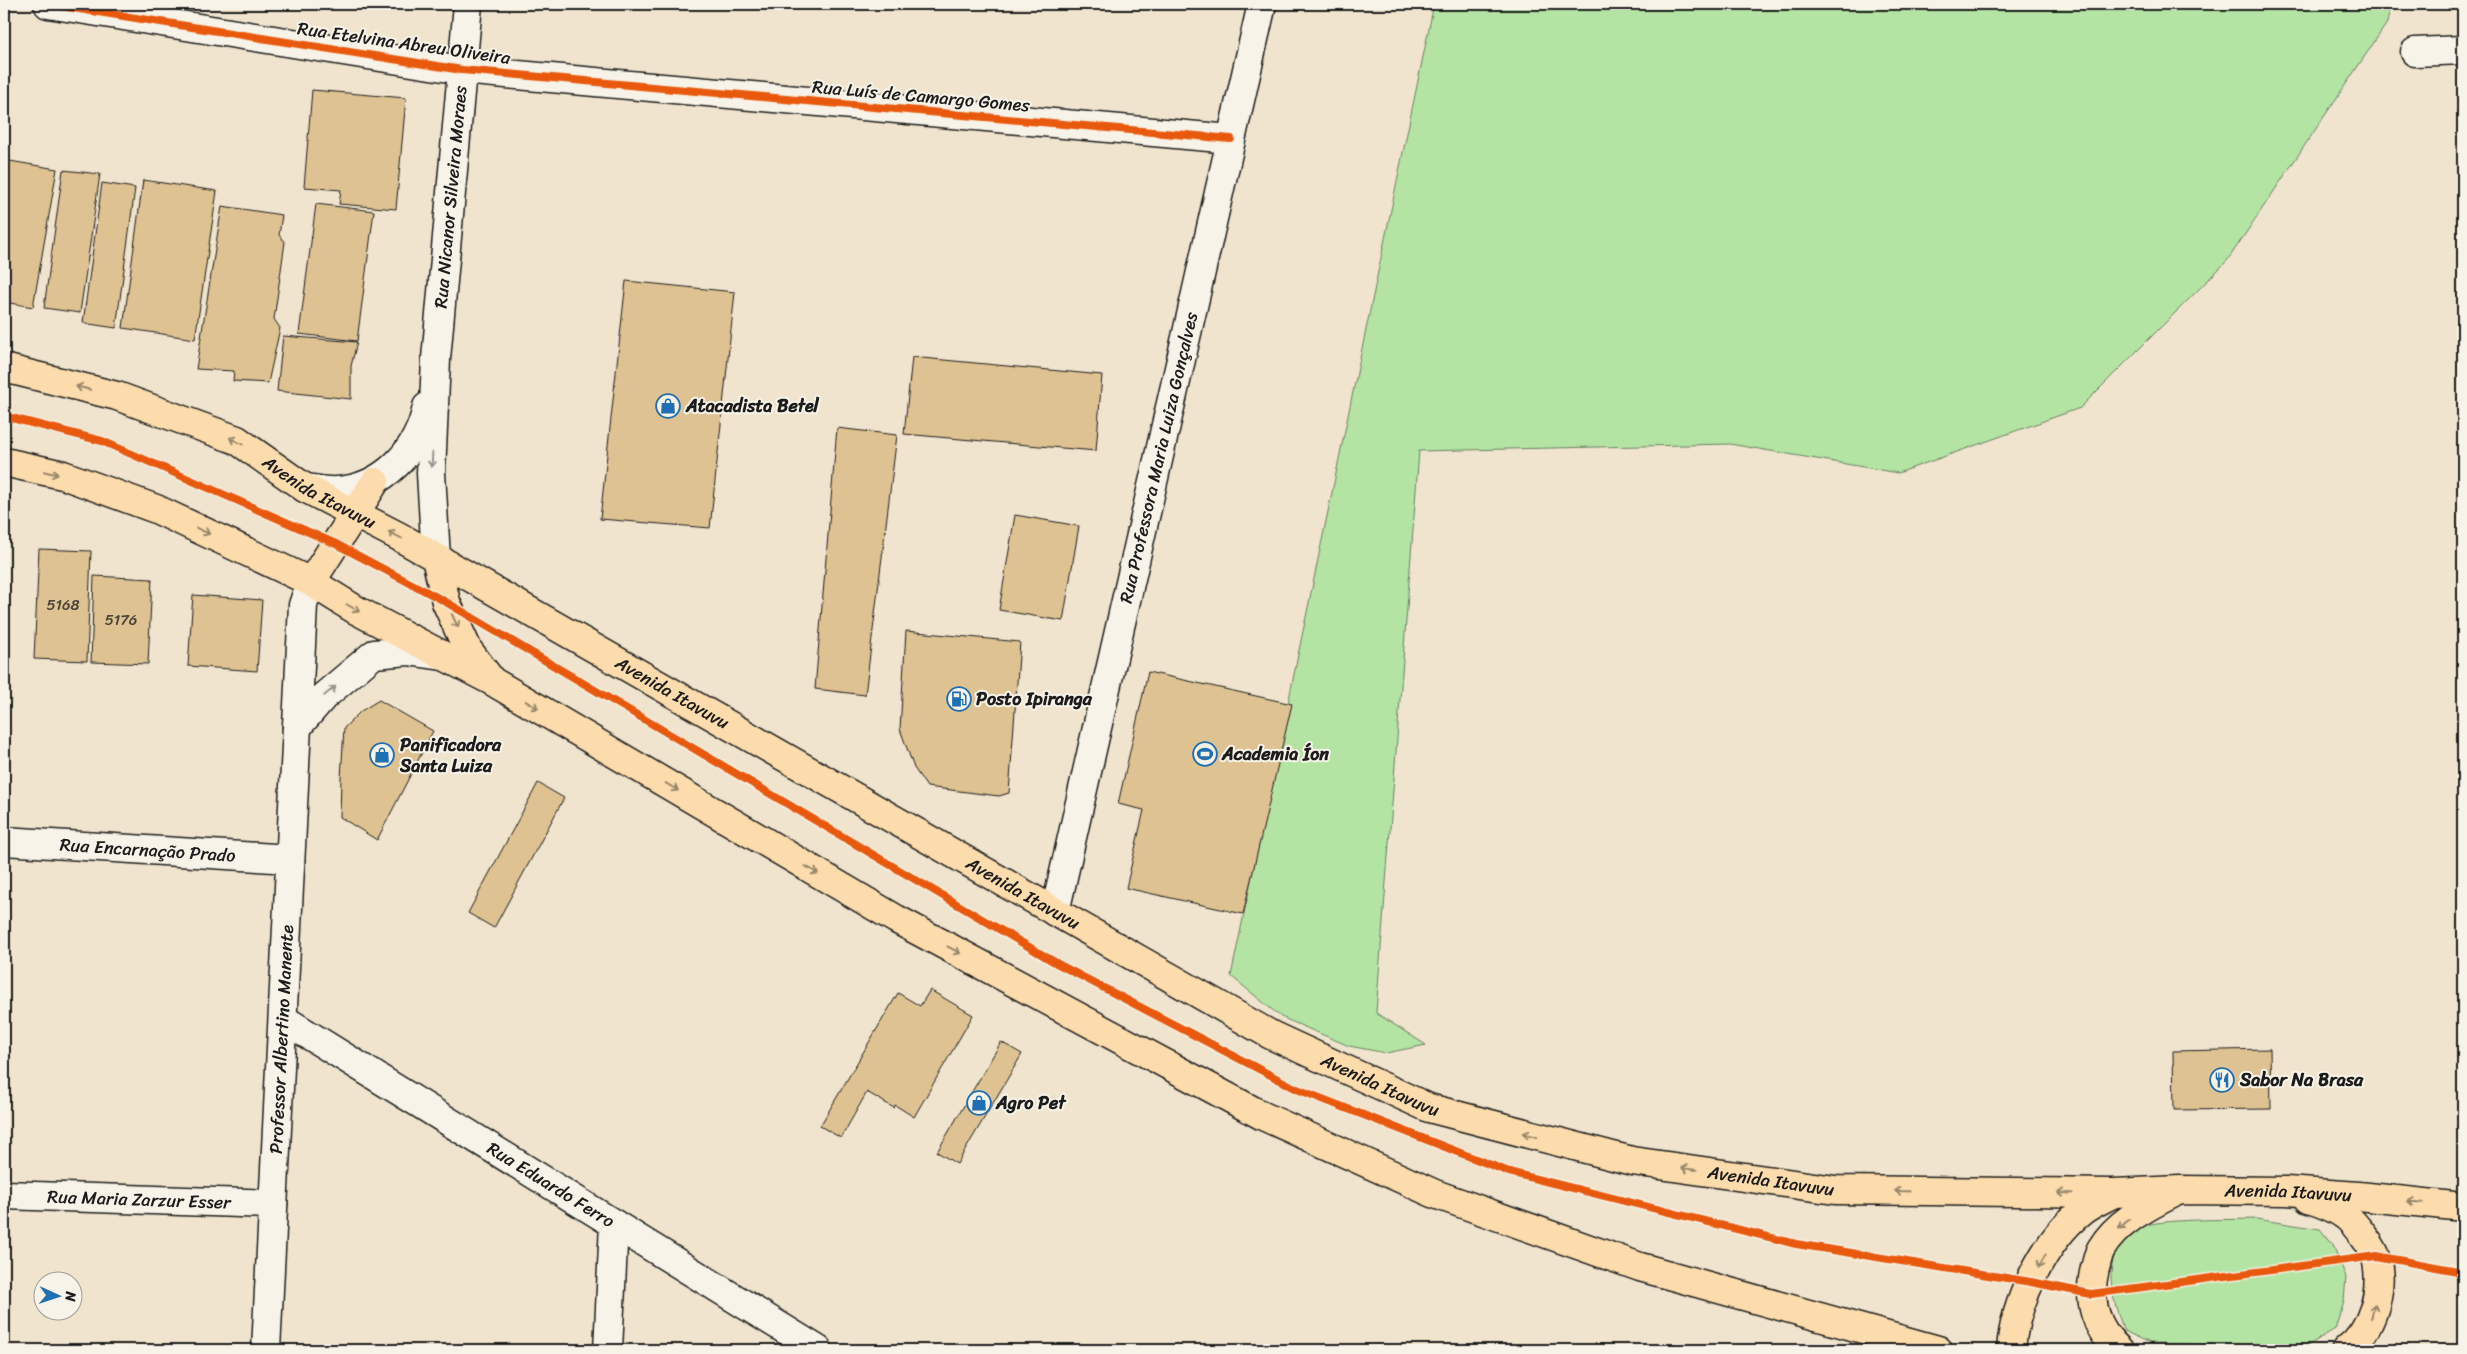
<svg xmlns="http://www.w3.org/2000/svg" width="2467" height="1354" viewBox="0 0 2467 1354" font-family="Sriracha,sans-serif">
  <rect width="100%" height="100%" fill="#f0e4ce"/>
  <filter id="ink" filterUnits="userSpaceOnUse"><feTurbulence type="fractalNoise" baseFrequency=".02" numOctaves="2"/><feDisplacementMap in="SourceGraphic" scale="10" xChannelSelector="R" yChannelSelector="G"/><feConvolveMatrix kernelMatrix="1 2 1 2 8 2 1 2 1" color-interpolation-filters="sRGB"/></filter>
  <g filter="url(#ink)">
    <!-- green -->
    <path fill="#b3e4a4" stroke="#688060" d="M1434 4H2391L2387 23 2227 261 2080 408 1898 473 1730 444 1419 451 1376 1013 1426 1045 1386 1053 1349 1046 1281 1017 1231 976Z
      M2256 1219 2320 1229 2333 1245 2346 1277 2344 1301 2335 1329 2304 1348 2150 1343 2124 1331C2111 1296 2098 1252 2138 1228 2156 1218 2232 1220 2256 1219Z"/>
    <!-- building -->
    <path fill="#dec292" stroke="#1c1c1c" d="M312 90 406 98 396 209 339 204 341 190 304 187Z
      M4 160 57 169 33 307 4 302Z
      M63 170 100 174 80 313 44 308Z
      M143 180 217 191 195 339 123 328Z
      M102 183 135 188 116 328 83 323Z
      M316 204 374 211 357 341 299 334Z
      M222 206 282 215 279 235 285 242 274 319 280 328 268 383 233 381 234 371 196 369Z
      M626 281 735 292 710 528 600 519Z
      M283 336 357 342 351 366V399L277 391Z
      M912 357 1102 375 1096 451 904 434Z
      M837 428 897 435 865 695 815 689Z
      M1015 515 1079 526 1063 621 999 610Z
      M39 549 91 551 87 661 34 659Z
      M94 576 152 579 148 664 91 662Z
      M193 595 262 600 257 671 188 666Z
      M906 631 1020 642 1009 793 999 796 927 787 914 768 900 729Z
      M1148 672 1292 704 1243 914 1126 888 1144 810 1118 804Z
      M379 700 433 731 377 840 340 817 341 778 344 728 361 711Z
      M538 783 564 798 494 928 468 913Z
      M930 990 973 1015 914 1117 895 1105 894 1108 867 1092 841 1138 820 1126 898 993 920 1006Z
      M1001 1042 1022 1054 957 1164 937 1152Z
      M2270 1049 2271 1109 2174 1110 2173 1051Z"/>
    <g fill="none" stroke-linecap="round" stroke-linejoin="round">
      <!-- minor casing -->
      <g stroke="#1c1c1c" stroke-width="31">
        <g id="minor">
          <path d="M48 4 462 70 1231 139"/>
          <path d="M2415 52 2463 50"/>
          <path d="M305 488C315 489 327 492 337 491 383 488 418 452 427 407"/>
          <path id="s1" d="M436 558 431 473 436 359 468 4"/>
          <path d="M297 727 323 697 374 654 408 651 443 656"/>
          <path id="s2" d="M4 841 290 859"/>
          <path id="s3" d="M1055 912 1262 4"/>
          <path id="s4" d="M283 1019 818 1350"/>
          <path id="s5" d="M4 1195 273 1204"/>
          <path id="s6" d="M266 1350 303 605 311 582"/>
          <path d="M608 1350 614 1224"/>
        </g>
      </g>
      <!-- major casing -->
      <g stroke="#1c1c1c" stroke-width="31">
        <g id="major">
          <path id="s7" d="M4 368 117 396 237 440 305 488 398 536 1271 1035 1429 1108 1632 1161 1835 1190 2114 1193 2180 1190 2286 1191 2359 1196 2463 1207"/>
          <path d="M4 462 63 475 156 509 311 582 356 610 490 680 896 919 1263 1116 1435 1194 1640 1267 1938 1350"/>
          <path d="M436 558 446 602 468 650 488 676"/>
          <path d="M311 582 375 482"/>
          <path d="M2309 1199C2322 1203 2336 1208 2347 1217 2354 1223 2374 1248 2376 1257 2384 1290 2373 1330 2346 1350"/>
          <path d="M2011 1350C2014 1303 2045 1240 2082 1211 2091 1204 2103 1199 2112 1194"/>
          <path d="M2119 1350C2095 1328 2087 1300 2095 1268 2097 1262 2098 1254 2101 1249 2116 1223 2146 1207 2172 1194"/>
        </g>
      </g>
      <!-- minor -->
      <use href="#minor" stroke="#f7f3e8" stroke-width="28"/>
      <!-- major -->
      <use href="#major" stroke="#fcdcac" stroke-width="28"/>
      <!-- cycleway casing -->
      <g stroke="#f7f3e8" stroke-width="11">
        <path id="cycleway" d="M48 4 462 70 1231 139
          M4 416 102 441 336 544 446 602 1058 964 1297 1089 1509 1172 1796 1244 2031 1282 2091 1294 2376 1256 2463 1272"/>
      </g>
      <!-- cycleway -->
      <use href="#cycleway" stroke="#e8590c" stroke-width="8"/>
    </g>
    <!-- one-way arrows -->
    <defs><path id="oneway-shaft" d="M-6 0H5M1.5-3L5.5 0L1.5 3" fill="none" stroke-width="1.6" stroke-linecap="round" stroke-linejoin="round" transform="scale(1.25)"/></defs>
    <g stroke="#97866b">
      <use href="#oneway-shaft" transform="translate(83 388) rotate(-166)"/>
      <use href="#oneway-shaft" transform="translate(236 441) rotate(-152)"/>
      <use href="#oneway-shaft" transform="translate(51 473) rotate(13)"/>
      <use href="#oneway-shaft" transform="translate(203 531) rotate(25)"/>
      <use href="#oneway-shaft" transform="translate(395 535) rotate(-153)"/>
      <use href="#oneway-shaft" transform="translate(353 608) rotate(30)"/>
      <use href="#oneway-shaft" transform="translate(455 621) rotate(65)"/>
      <use href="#oneway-shaft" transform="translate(532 705) rotate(31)"/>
      <use href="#oneway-shaft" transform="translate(672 787) rotate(31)"/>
      <use href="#oneway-shaft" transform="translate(812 870) rotate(31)"/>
      <use href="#oneway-shaft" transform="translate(954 950) rotate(28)"/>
      <use href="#oneway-shaft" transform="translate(1530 1135) rotate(-165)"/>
      <use href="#oneway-shaft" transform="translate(1689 1169) rotate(-172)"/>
      <use href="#oneway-shaft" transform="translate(1902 1191) rotate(-179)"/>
      <use href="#oneway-shaft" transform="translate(2065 1193) rotate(-179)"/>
      <use href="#oneway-shaft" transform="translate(2415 1202) rotate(-174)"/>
      <use href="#oneway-shaft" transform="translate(2124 1224) rotate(139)"/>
      <use href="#oneway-shaft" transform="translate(2042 1261) rotate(119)"/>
      <use href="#oneway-shaft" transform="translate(2373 1311) rotate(-75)"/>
    </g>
    <g stroke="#94928c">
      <use href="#oneway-shaft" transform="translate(432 460) rotate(93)"/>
      <use href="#oneway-shaft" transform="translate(330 691) rotate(-39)"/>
    </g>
  </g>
  <!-- icons -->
  <defs>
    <g id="shop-ring" transform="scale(1.25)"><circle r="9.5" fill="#f7f3e8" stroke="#1f6fb2" stroke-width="1.5"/><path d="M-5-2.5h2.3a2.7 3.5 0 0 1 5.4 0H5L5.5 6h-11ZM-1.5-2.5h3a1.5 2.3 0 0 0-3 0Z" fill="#1f6fb2"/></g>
    <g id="fuel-ring" transform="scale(1.25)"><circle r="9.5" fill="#f7f3e8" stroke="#1f6fb2" stroke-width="1.5"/><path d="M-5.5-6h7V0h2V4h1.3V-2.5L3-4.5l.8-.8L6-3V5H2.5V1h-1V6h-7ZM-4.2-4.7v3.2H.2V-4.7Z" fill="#1f6fb2"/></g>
    <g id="stadium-ring" transform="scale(1.25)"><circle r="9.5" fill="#f7f3e8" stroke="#1f6fb2" stroke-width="1.5"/><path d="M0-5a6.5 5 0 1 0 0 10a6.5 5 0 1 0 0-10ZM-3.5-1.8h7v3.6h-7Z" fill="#1f6fb2"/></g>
    <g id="restaurant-ring" transform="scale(1.25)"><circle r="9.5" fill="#f7f3e8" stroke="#1f6fb2" stroke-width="1.5"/><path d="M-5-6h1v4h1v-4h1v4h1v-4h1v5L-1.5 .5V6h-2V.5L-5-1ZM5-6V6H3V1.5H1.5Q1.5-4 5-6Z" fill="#1f6fb2"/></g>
  </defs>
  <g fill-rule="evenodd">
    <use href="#shop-ring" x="668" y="406"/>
    <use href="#fuel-ring" x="959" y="699"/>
    <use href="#stadium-ring" x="1205" y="754"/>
    <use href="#shop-ring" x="382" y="755"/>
    <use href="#restaurant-ring" x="2222" y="1080"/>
    <use href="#shop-ring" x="979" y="1103"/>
  </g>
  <g text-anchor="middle" stroke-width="4" stroke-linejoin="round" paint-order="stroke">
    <!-- number labels -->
    <g font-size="15" fill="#4c463a">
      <text x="63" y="610">5168</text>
      <text x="121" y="625">5176</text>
    </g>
    <!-- street labels -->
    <g font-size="18" fill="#1c1c1c" stroke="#f7f3e8">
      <text transform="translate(404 43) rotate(8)" y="6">Rua Etelvina Abreu Oliveira</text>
      <text transform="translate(921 96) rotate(5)" y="6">Rua Luís de Camargo Gomes</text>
      <text dy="6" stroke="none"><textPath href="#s1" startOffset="362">Rua Nicanor Silveira Moraes</textPath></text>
      <text dy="6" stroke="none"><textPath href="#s3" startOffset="466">Rua Professora Maria Luiza Gonçalves</textPath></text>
      <text dy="6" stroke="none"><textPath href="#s7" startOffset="342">Avenida Itavuvu</textPath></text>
      <text dy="6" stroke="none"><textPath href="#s7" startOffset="748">Avenida Itavuvu</textPath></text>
      <text dy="6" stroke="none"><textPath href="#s2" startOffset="144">Rua Encarnação Prado</textPath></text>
      <text dy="6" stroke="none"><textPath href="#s7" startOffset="1152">Avenida Itavuvu</textPath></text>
      <text dy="6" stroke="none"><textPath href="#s6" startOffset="311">Professor Albertino Manente</textPath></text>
      <text dy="6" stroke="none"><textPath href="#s7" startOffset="1558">Avenida Itavuvu</textPath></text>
      <text dy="6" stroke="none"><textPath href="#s7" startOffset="1962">Avenida Itavuvu</textPath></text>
      <text dy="6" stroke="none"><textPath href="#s4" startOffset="315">Rua Eduardo Ferro</textPath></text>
      <text dy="6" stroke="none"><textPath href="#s7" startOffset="2480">Avenida Itavuvu</textPath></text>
      <text dy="6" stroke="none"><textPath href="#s5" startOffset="135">Rua Maria Zarzur Esser</textPath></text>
    </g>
    <!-- poi labels -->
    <g font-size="18" font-weight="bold" fill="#1c1c1c" stroke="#f7f3e8" text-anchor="start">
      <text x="686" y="412">Atacadista Betel</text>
      <text x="976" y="705">Posto Ipiranga</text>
      <text x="400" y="751">Panificadora<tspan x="400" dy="21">Santa Luiza</tspan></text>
      <text x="1222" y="760">Academia Íon</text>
      <text x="2240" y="1086">Sabor Na Brasa</text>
      <text x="996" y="1109">Agro Pet</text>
    </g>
  </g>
  <!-- margin -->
  <rect width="2467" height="1354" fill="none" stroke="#f7f3e8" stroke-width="20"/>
  <rect x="10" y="10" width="2447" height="1334" fill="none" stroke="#1c1c1c" stroke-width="2" filter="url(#ink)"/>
  <!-- north arrow -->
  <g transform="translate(58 1296) rotate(93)"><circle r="24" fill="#f7f3e8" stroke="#9f9d96"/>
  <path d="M0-4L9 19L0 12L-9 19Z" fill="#1f6fb2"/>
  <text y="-8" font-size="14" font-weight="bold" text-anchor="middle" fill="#1c1c1c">N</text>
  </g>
</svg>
